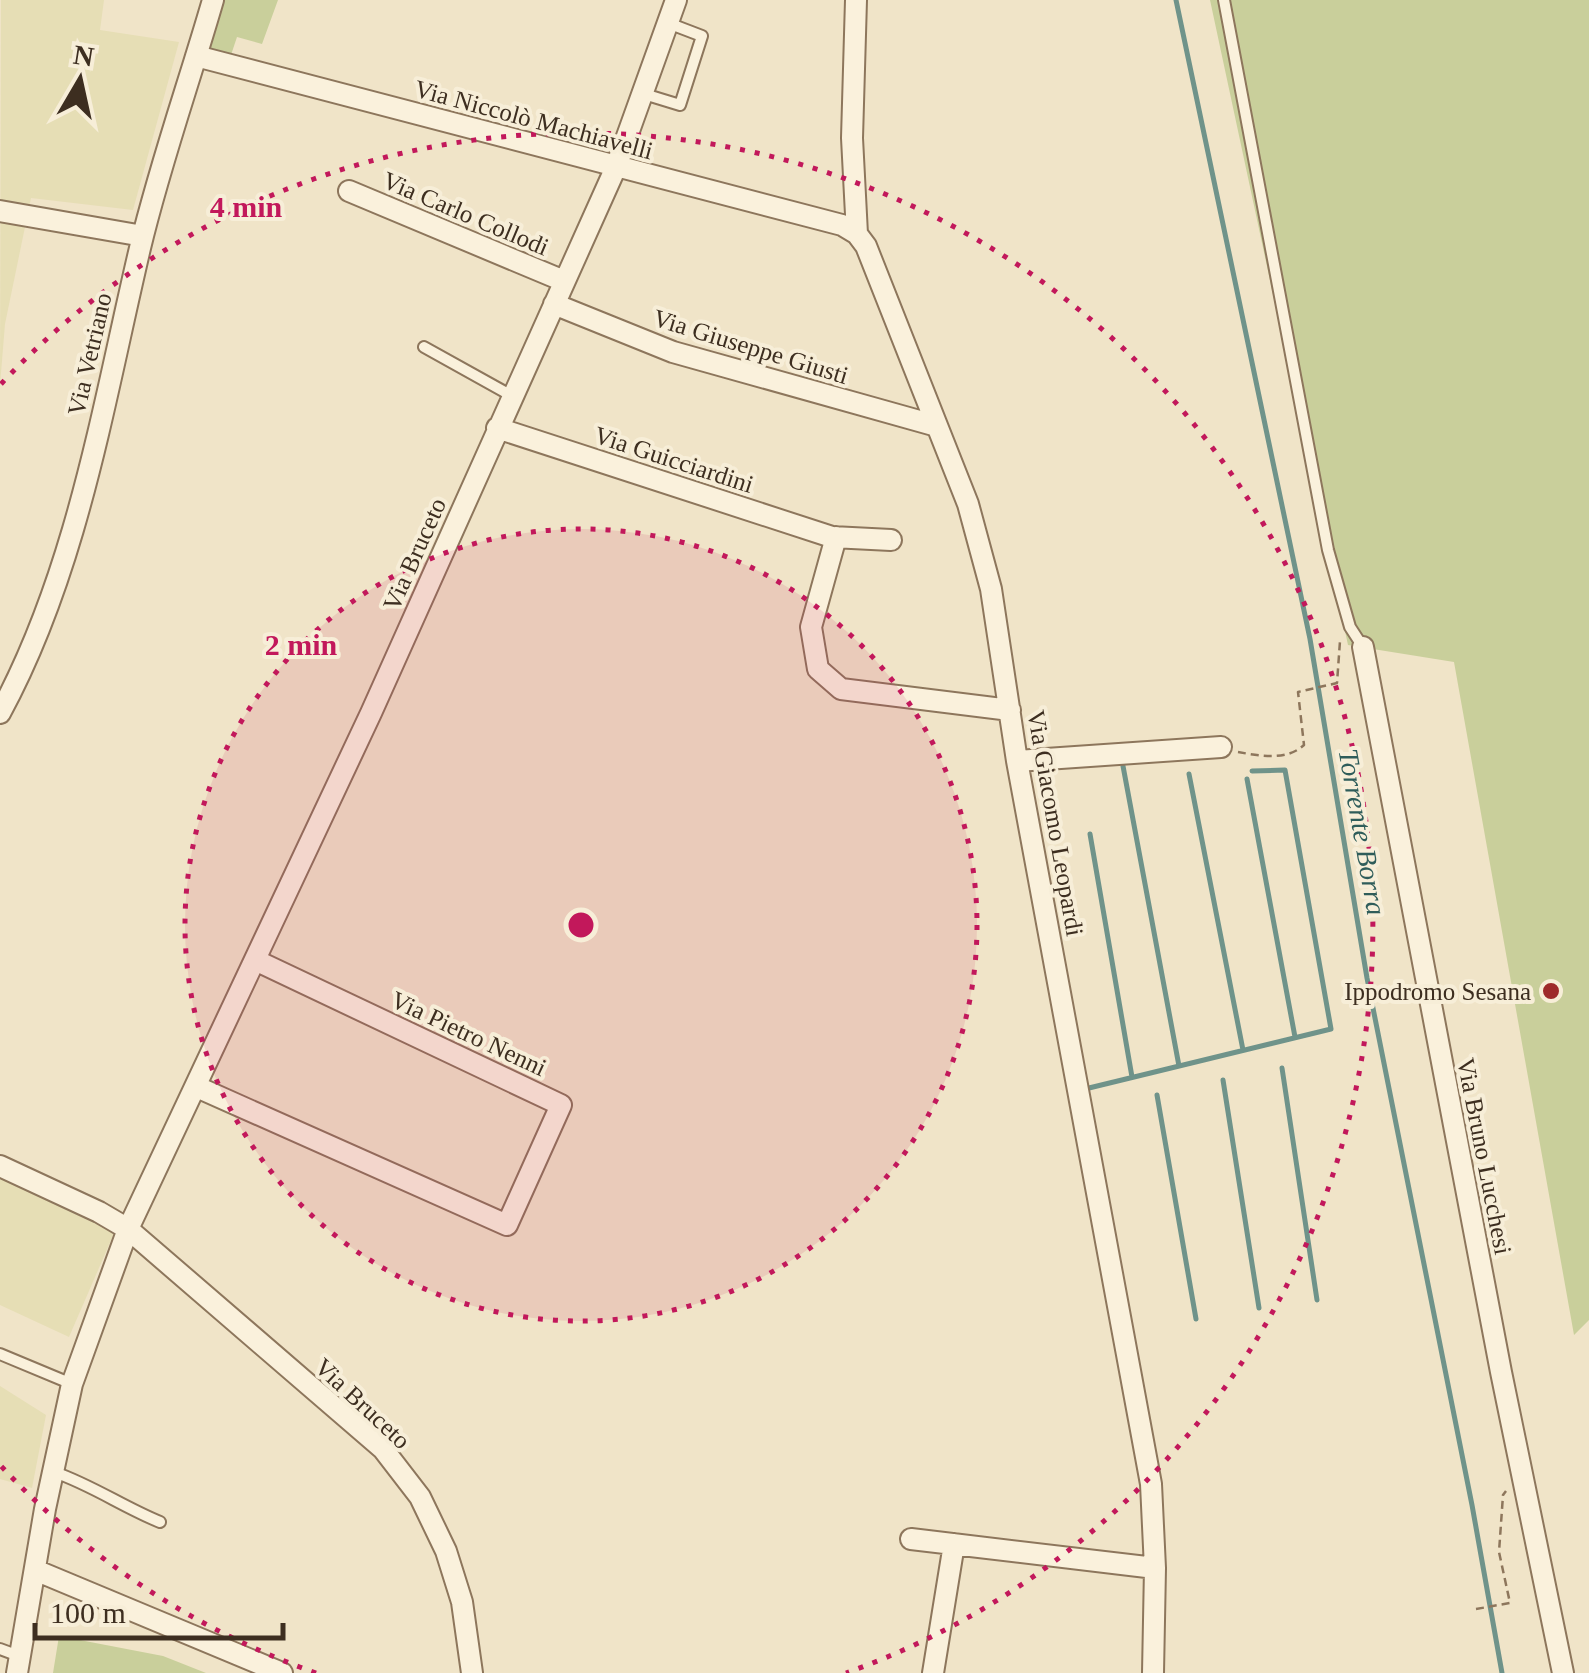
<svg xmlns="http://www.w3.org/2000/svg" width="1589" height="1673" viewBox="0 0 1589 1673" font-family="'Times New Roman',serif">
  <rect width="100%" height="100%" fill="#f0e4c8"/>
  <!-- farmland -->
  <path fill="#e6deb5" d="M1 0H104L100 30 179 42 133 210 31 198 5 324 0 385Z
    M0 1178 115 1231 69 1337 0 1305Z
    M0 1386 46 1415 32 1488 0 1479Z"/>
  <!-- green -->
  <path fill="#c9cf9b" d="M216 0H278L262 44 237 37 230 58 209 50Z
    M1210 0H1589V1320L1574 1335 1454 662 1348 645Z
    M59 1636 163 1656 206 1673H53Z"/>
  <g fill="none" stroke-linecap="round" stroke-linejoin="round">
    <!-- stream -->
    <path stroke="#6f938a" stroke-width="5" d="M1176 0 1310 639 1367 978 1472 1505 1502 1673
      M1123 766 1179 1066
      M1189 774 1243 1050
      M1247 779 1295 1037
      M1090 834 1132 1077
      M1282 1068 1317 1300
      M1223 1080 1259 1308
      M1089 1088 1331 1029 1285 770 1252 771
      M1157 1095 1196 1319"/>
    <!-- lane casing -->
    <g stroke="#8d765c" stroke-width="14">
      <path id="lane" d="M1224 0 1328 550 1350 627 1363 647
        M644 94 680 105 702 36 668 23
        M424 347 512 396
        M0 1354 72 1384
        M54 1472C92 1485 123 1507 160 1522
        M0 1649 19 1656"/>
    </g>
    <!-- street casing -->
    <g stroke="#8d765c" stroke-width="24">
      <path id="street" d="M856 0 852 138 857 234 866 246 968 504 991 589 1017 761 1151 1484 1155 1568 1153 1673
        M196 56 842 225 857 234
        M349 191 564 281
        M0 211 143 236
        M554 304 673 352 937 426
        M497 428 832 537 891 540
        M836 537 811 627 818 669 841 689 1010 710
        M1363 647 1501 1372 1563 1673
        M0 713C77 571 103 405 140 248 160 164 189 83 213 0
        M1017 761 1221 747
        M197 1087 507 1225 561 1105 255 960
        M0 1166 99 1212 128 1229 383 1449 420 1497 446 1551 462 1602 472 1673
        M911 1539 1155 1568
        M35 1570 282 1673
        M17 1673 45 1509 72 1384 128 1229 371 713 616 167 676 0
        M933 1673 954 1544"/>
    </g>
    <!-- path -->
    <path stroke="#8d765c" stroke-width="2.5" stroke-dasharray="8 5" stroke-linecap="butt" d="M1238 752C1260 756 1287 761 1304 745L1298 692 1337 683 1340 641
      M1476 1609 1510 1603 1499 1552 1503 1495 1506 1491"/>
    <!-- lane -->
    <use href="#lane" stroke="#faf1dc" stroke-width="10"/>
    <!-- street -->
    <use href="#street" stroke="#faf1dc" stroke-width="20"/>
  </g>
  <!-- distance rings -->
  <circle cx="581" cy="925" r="396" fill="#c2185b" fill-opacity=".12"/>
  <g fill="none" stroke="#c2185b" stroke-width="5" stroke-dasharray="5 10">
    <circle cx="581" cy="925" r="396"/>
    <path d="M316 1673A793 793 0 0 1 1 1466M1 384A793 793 0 1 1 846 1673"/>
  </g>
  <!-- markers -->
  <circle fill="#9e2a2b" stroke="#f7eed8" stroke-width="4" cx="1551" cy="991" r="10"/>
  <g text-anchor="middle" stroke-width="8" stroke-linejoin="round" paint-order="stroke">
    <!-- street labels -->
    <g font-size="25" fill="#3d2e20" stroke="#f7eed8">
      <text transform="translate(534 119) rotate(15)" y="9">Via Niccolò Machiavelli</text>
      <text transform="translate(466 213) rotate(23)" y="9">Via Carlo Collodi</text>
      <text transform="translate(751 346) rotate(17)" y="9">Via Giuseppe Giusti</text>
      <text transform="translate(89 354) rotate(-77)" y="9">Via Vetriano</text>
      <text transform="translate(674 459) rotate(18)" y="9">Via Guicciardini</text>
      <text transform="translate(414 554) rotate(-66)" y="9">Via Bruceto</text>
      <text transform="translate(1056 823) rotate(80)" y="9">Via Giacomo Leopardi</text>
      <text transform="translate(469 1033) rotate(25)" y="9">Via Pietro Nenni</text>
      <text transform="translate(1485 1156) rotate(79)" y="9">Via Bruno Lucchesi</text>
      <text transform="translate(363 1403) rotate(43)" y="9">Via Bruceto</text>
    </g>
    <!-- poi labels -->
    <g font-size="25" fill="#3d2e20" stroke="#f7eed8" text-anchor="end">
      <text x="1531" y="1000">Ippodromo Sesana</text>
    </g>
    <!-- water labels -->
    <g font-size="28" font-style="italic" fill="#2f5d5a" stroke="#f7eed8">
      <text transform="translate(1363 832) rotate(80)" y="10">Torrente Borra</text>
    </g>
  </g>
  <circle cx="581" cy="925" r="15" fill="#c2185b" stroke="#f7eed8" stroke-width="5"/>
  <g font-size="30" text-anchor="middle" font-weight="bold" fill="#c2185b" stroke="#f7eed8" stroke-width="8" stroke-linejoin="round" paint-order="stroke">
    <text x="246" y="217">4 min</text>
    <text x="301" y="655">2 min</text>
  </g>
  <!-- north arrow -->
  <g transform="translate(80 80) rotate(9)" stroke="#f7eed8" stroke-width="8" paint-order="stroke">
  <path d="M0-8L18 38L0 25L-18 38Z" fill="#3d2e20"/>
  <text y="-15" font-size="28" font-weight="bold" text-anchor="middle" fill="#3d2e20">N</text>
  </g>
  <!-- scale -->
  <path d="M35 1623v15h248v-15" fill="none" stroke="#3d2e20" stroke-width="5"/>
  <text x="50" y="1623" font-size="30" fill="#3d2e20" stroke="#f7eed8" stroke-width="8" paint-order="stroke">100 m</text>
</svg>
